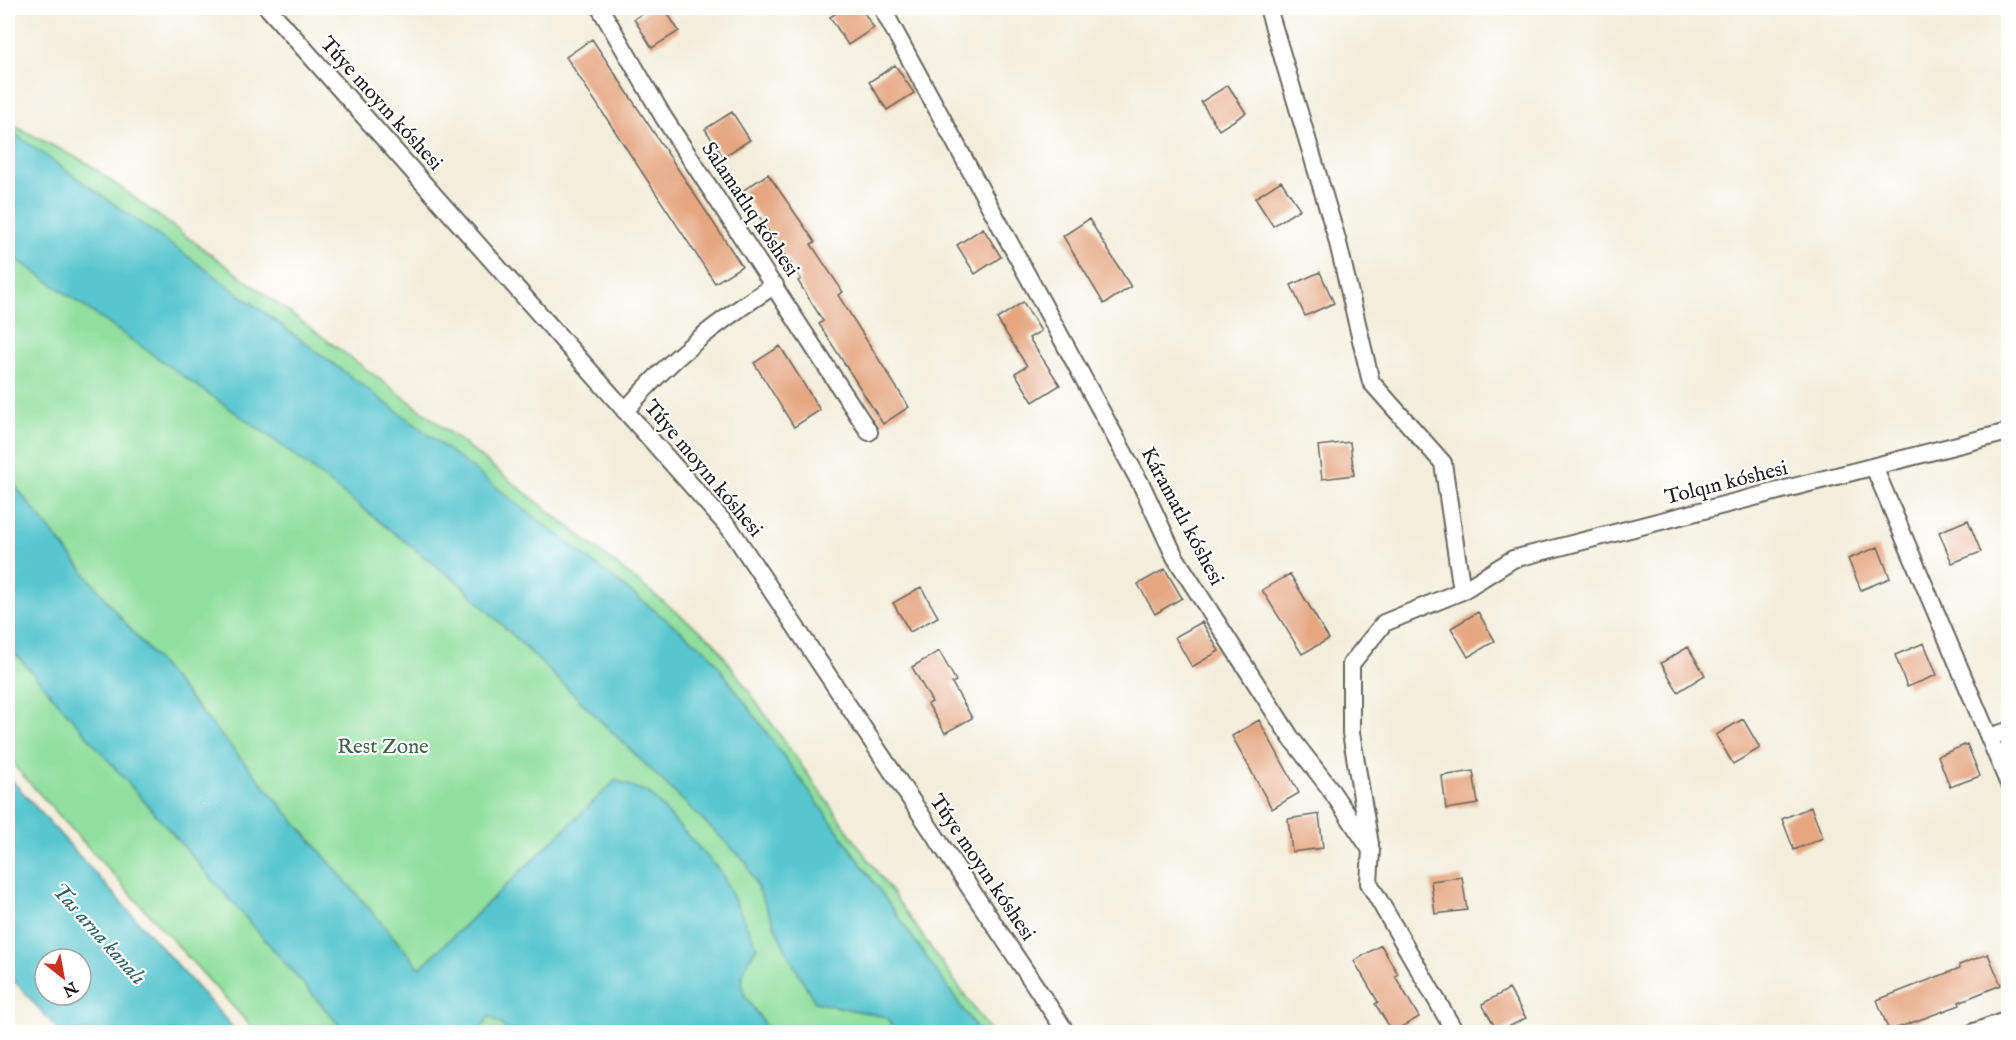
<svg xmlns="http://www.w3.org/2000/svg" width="2016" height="1040" viewBox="0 0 2016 1040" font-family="'IM FELL English',serif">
  <rect width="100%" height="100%" fill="#fff"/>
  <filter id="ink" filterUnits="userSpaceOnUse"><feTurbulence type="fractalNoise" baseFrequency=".0167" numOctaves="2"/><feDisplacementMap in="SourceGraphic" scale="12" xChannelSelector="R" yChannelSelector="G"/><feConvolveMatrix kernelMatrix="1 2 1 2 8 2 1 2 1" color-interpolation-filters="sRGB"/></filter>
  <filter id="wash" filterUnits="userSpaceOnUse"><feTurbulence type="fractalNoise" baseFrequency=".008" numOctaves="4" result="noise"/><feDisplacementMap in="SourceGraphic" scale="24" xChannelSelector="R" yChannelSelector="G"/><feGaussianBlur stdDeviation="1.35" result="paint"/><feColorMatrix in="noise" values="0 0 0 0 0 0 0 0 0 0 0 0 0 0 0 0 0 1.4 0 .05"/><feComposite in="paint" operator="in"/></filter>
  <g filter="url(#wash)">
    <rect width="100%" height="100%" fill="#f3eedb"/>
    <!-- green -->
    <path fill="#90df9e" stroke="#567e5d" stroke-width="1.5" d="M8 123 87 163 412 403 713 641 991 1032H256L8 759Z"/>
    <!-- water -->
    <path fill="#59c6cf" stroke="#3a7176" stroke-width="1.5" fill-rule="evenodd" d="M8 129 200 265 424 431 708 652 836 828 979 1032H896L886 1017 815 1002 786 951 746 862 461 585 277 442 8 253Z
      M8 477 121 618 420 968 616 780 649 793 721 872 757 947C726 993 748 993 769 1032H511L489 1016 480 1032H345L8 645Z
      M8 776 237 1032H60L8 974ZM45 959H81V995H45Z"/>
    <g id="blocks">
      <!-- building -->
      <path fill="#e5a680" d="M652 8H664L679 31 652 48 634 19Z
        M844 8H861L874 28 848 45 830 17Z
        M592 39 742 266 715 283 566 57Z
        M895 65 914 93 887 110 869 82Z
        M1228 85 1246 113 1219 130 1201 102Z
        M732 112 750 140 723 157 705 129Z
        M768 174 815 242 811 244 843 292 838 295 909 407 883 424 819 324 823 321 798 281 801 279 742 191Z
        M1281 181 1300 209 1273 226 1255 198Z
        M1089 219 1131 287 1104 304 1063 236Z
        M983 228 1001 257 975 274 957 245Z
        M1320 272 1334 303 1305 316 1291 285Z
        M1023 302 1041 331 1029 338 1060 385 1033 402 1015 373 1027 366 997 319Z
        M780 346 820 410 794 427 754 363Z
        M1350 442 1354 475 1322 479 1318 446Z
        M1968 520 1981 552 1952 563 1939 532Z
        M1878 547 1890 578 1861 590 1848 559Z
        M1165 569 1182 598 1155 614 1138 584Z
        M1290 574 1329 639 1302 654 1262 590Z
        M921 587 938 617 910 632 893 603Z
        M1478 612 1495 641 1468 657 1451 628Z
        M1202 622 1219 651 1192 667 1175 637Z
        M1924 643 1937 675 1907 687 1895 655Z
        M1688 647 1705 675 1678 692 1661 663Z
        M939 651 956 681 952 683 972 718 945 733 928 704 932 702 912 667Z
        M1743 719 1760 748 1733 764 1716 735Z
        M1259 720 1299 793 1272 809 1232 736Z
        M1967 744 1980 776 1950 787 1938 756Z
        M1473 771 1478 804 1446 809 1442 776Z
        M1811 807 1823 838 1794 850 1782 819Z
        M1319 814 1323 848 1292 852 1288 819Z
        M1462 877 1467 910 1435 914 1431 881Z
        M1381 945 1398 974 1395 976 1419 1017 1393 1032 1375 1004 1378 1002 1354 961Z
        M1988 954 2001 985 1959 1002 1960 1005 1889 1031 1877 1000 1960 968 1959 965Z
        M1509 989 1526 1018 1498 1032 1482 1004Z"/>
    </g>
  </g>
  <g filter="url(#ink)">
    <use href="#blocks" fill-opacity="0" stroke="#67665f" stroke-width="1.5"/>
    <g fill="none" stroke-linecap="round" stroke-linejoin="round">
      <!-- minor casing -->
      <g stroke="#67665f" stroke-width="20">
        <path id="minor" d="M268 8 731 530 1066 1032
          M600 8 664 118 869 432
          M882 8 1143 488 1175 557 1291 738 1328 786 1371 850 1369 883 1455 1032
          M1268 8 1337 239 1371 382 1443 463 1462 591
          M625 411C670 358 717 322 775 285
          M1874 467 2008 782
          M1989 737 2008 731
          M1370 844 1351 733V664L1384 623 1462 591 1513 559 2008 432
          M1974 1032 2008 1020"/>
      </g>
      <!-- minor -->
      <use href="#minor" stroke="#fff" stroke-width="16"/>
    </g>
  </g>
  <g text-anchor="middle" stroke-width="4.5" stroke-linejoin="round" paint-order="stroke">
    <!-- street labels -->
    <g font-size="21" fill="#1c1c1c" stroke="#fff">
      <text transform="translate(382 103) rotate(48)" y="7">Túye moyın kóshesi</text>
      <text transform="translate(751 209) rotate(56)" y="7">Salamatlıq kóshesi</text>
      <text transform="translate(704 468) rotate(50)" y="7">Túye moyın kóshesi</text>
      <text transform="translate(1726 482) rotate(-14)" y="7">Tolqın kóshesi</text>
      <text transform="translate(1183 516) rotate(62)" y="7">Káramatlı kóshesi</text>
      <text transform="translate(983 867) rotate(56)" y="7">Túye moyın kóshesi</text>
    </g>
    <!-- park labels -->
    <g font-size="21" fill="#45604a" stroke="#fff">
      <text x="383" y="753">Rest Zone</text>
    </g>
    <!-- water labels -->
    <g font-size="22" font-style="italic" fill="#346064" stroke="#fff">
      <text transform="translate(100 933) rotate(48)" y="8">Tas arna kanalı</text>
    </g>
  </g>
  <!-- margin -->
  <rect width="2016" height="1040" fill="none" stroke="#fff" stroke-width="30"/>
  <!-- north arrow -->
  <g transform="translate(63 977) rotate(149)"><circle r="28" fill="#ffffff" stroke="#a4a4a4" stroke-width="1.5"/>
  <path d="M0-4.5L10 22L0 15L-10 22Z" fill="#c8321e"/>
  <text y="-9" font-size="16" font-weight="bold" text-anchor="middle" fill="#1c1c1c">N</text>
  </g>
</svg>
